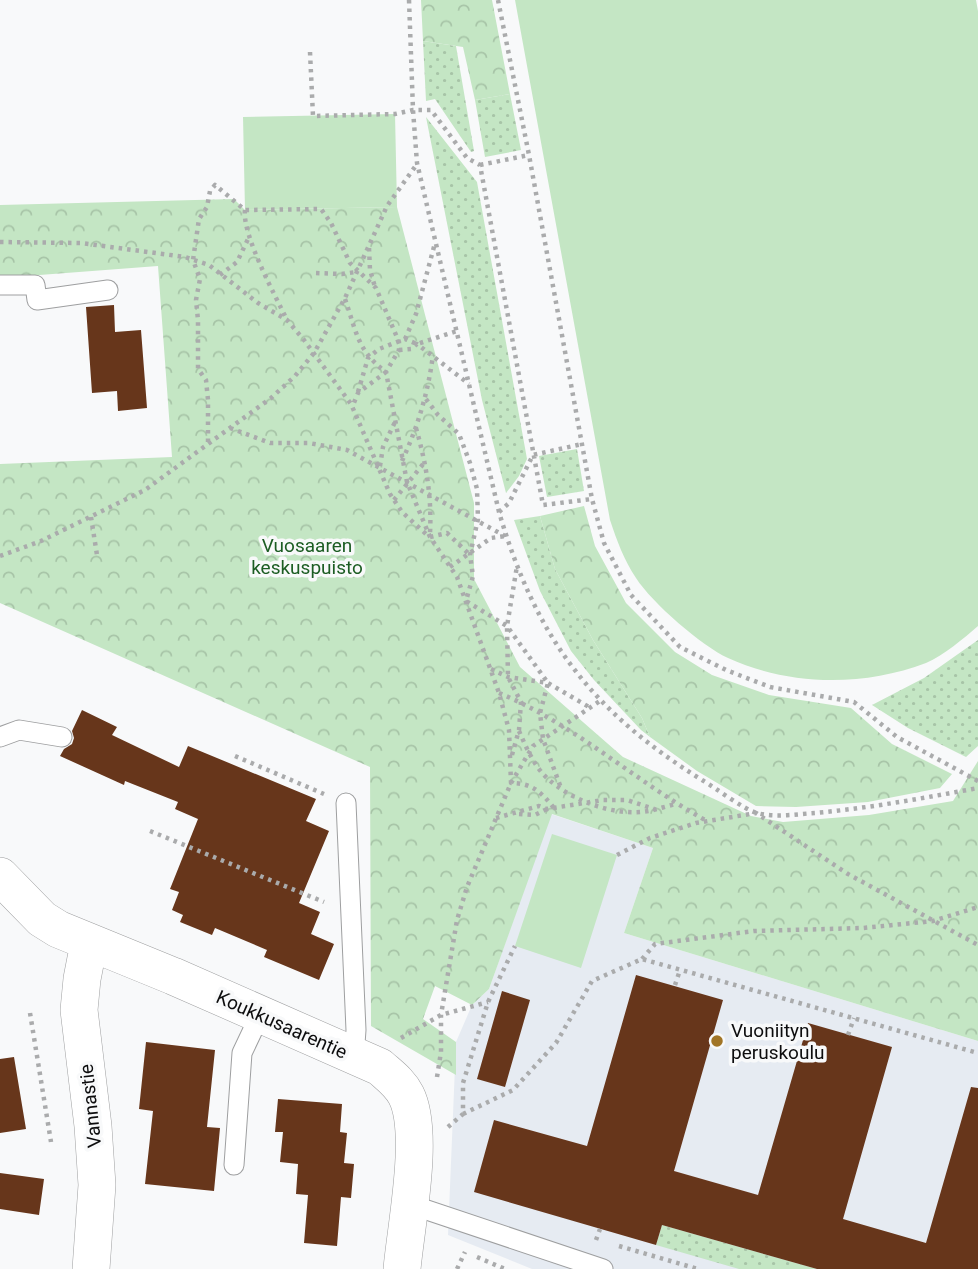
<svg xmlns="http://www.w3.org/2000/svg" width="978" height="1269" viewBox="0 0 978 1269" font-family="Roboto,sans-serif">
  <defs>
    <pattern id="grass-dots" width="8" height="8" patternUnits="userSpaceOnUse" patternTransform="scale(1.75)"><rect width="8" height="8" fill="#c4e6c4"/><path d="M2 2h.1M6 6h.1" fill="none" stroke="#a7c4a7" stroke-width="1.8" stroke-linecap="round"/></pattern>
    <pattern id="forest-crowns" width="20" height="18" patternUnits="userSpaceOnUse" patternTransform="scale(1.75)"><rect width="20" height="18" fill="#c4e6c4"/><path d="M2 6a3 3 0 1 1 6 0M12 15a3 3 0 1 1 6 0" fill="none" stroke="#a7c4a7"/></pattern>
  </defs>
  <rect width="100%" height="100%" fill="#f8f9fa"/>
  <!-- built -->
  <path fill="#e6ebf2" d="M551 814 653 848 624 933 978 1041V1269H532L448 1235 456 1042 472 1005 489 989Z"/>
  <!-- grass -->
  <path fill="url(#grass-dots)" d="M423 41 456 46 474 151 471 152 435 99 426 101Z
    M510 94 521 150 485 157 475 100Z
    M426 117 477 182 527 459 519 476 506 493 482 400Z
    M577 449 584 491 547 497 539 456Z
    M540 516 555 569 593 640 642 718 650 737 641 730 594 680 571 651 540 591 514 520Z
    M978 640V746L966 757 908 728 872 705 924 678Z
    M662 1225 817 1269H739L656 1245Z"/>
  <!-- forest -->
  <path fill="url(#forest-crowns)" d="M421 0H492L510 94 475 100 463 47 423 41Z
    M234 199 245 210 397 207 474 503V579L520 667 623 757 751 816 783 822 869 815 953 801 978 761V1041L624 933 653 848 552 814 489 989 472 1005 435 986 423 1019 456 1042V1075L371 1026 370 767 0 603V464L172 457 158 266 0 278V205Z
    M584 506 595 546 626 603 675 652 712 675 769 695 851 708 892 744 952 774 940 788 868 802 796 807 756 806 697 771 650 737 642 718 593 640 555 569 540 516Z"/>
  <!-- pitch -->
  <path fill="#c4e6c4" d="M515 0H976L978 11V626C963 639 944 655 926 663 863 687 789 686 728 658 702 646 652 603 636 578 624 560 617 541 610 520Z
    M395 114 397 207 245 210 243 117Z
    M552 834 617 855 581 968 515 946Z"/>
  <!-- building -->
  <path fill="#67361b" d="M114 305 115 332 141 330 147 408 118 411 117 391 92 393 86 307Z
    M82 710 117 727 112 735 179 767 188 746 316 799 306 821 329 831 299 903 320 912 311 934 334 944 319 980 264 957 267 950 215 928 212 935 180 922 183 915 172 910 179 892 170 889 198 819 175 809 178 802 125 781 124 785 60 756 64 749 72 744 74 738 72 731Z
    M636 975 723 1000 674 1171 758 1195 808 1023 892 1047 843 1219 926 1243 971 1087 978 1088V1269H817L662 1225 656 1245 474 1192 494 1120 587 1146Z
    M502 991 530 1000 505 1087 477 1079Z
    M146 1042 215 1050 207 1127 220 1128 214 1191 145 1184 153 1111 139 1109Z
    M14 1057 26 1129 0 1133V1059Z
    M278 1099 342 1104 340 1132 347 1133 344 1163 354 1164 351 1198 341 1197 337 1246 304 1243 308 1195 296 1194 298 1164 280 1162 283 1132H275Z
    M0 1173 44 1179 39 1215 0 1209Z"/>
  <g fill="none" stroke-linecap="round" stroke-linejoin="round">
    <!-- lane casing -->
    <g stroke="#9e9fa0" stroke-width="21">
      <path id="lane" d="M0 285H35L37 300 108 290
        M0 737 19 730 62 737
        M346 803 356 1030 354 1057
        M234 1165 242 1053 260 1015
        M409 1204 603 1269"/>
    </g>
    <!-- street casing -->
    <g stroke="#9e9fa0" stroke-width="38">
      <path id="street" d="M0 876 42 919 58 929 173 976 380 1067C390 1076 400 1083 406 1095 425 1132 406 1225 402 1269
        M89 943 82 979 79 1010 93 1126 97 1185 91 1269"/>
    </g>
    <!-- path -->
    <path stroke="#aaabac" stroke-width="4.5" stroke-dasharray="3.5 5" stroke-linecap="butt" d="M409 0 413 110 417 163 499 512C536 638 591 711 702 780 716 788 743 809 757 813 775 818 797 814 815 813 870 808 924 798 978 788
      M498 0 529 155 592 499 604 543 631 595 680 647 726 670 770 687 854 702 897 737 978 781
      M310 52 313 116 395 114 413 110H431L467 158 480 165 543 505 592 499
      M480 165 529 155
      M245 210C242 235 275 295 287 320
      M0 242 81 243 185 257 209 265 258 303 287 320 304 340 351 404 390 494 402 512 426 534
      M369 248 370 270 375 287
      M316 273 342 274 356 272
      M220 275 237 262 249 237
      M345 299C356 330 357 351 386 372L358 393 353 405
      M405 339 416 314 435 243
      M399 350 411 349 417 344 469 384
      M358 392 368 358 379 349 405 339 417 344 457 331
      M426 399 438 415 459 434 470 463 477 489 478 519 470 555 473 576 466 601 507 626 548 683 540 713 543 739 561 788
      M230 428 270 443H309L347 450 505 536
      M416 428C426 463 432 497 430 533
      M208 442V400L206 380 198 369V320L196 300 200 279 193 260 199 219 207 207 210 191 215 185 245 210 321 209 331 223 350 263 376 288 399 342V350L386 372 407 482 430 537 457 577 499 693 509 730 511 783C532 783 541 792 554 808
      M402 461C418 426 428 393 433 355
      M380 466 383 447 395 422
      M394 500 424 463
      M499 512 509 503 533 455 582 444
      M91 517 97 555
      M430 537 447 533 470 555
      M0 556 41 541 145 490 271 398 295 376 314 353 345 298 387 206 417 164
      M450 567 491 538 505 536
      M491 669 508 677 548 683 589 707
      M499 693C574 724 635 781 705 820
      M519 731C526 747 534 766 547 778 572 801 615 817 649 811 658 809 667 806 676 804
      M512 755 519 730 521 702 508 677 507 626 517 566
      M235 756 324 794
      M519 814 535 815 547 809
      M496 818 539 806 547 809 603 800H627L654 809
      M150 831 324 902
      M617 855 650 838 696 823 756 813 848 874 978 945
      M642 959 655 944 754 931 863 928 933 921 978 907
      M675 985 680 970
      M30 1013 51 1142
      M848 1035 854 1018
      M401 1038 441 1015 488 1002
      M437 1077 441 1052V1015L457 920 467 887 511 783 533 746 600 701
      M463 1114 513 1090 556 1043 592 981 642 959 978 1053
      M448 1127 463 1114V1083L488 1002 515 946
      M596 1240 600 1229
      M619 1246 698 1269
      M477 1257 505 1269
      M457 1269 465 1252"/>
    <!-- lane -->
    <use href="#lane" stroke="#fff" stroke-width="19"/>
    <!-- street -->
    <use href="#street" stroke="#fff" stroke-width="37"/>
  </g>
  <!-- markers -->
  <circle fill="#a17526" stroke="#f8f9fa" stroke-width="2.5" cx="717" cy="1041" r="7"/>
  <g text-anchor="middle" stroke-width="7" stroke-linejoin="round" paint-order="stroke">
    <!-- park labels -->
    <g font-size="19" fill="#1c5d23" stroke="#f8f9fa">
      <text x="307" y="552">Vuosaaren<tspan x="307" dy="22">keskuspuisto</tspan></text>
    </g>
    <!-- street labels -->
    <g font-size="19" fill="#0d0d0e" stroke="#f8f9fa">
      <text transform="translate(282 1024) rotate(24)" y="7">Koukkusaarentie</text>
      <text transform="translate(90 1106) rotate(-96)" y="7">Vannastie</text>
    </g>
    <!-- poi labels -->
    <g font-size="19" fill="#0d0d0e" stroke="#f8f9fa" text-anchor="start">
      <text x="731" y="1037">Vuoniityn<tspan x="731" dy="22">peruskoulu</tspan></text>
    </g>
  </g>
</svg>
